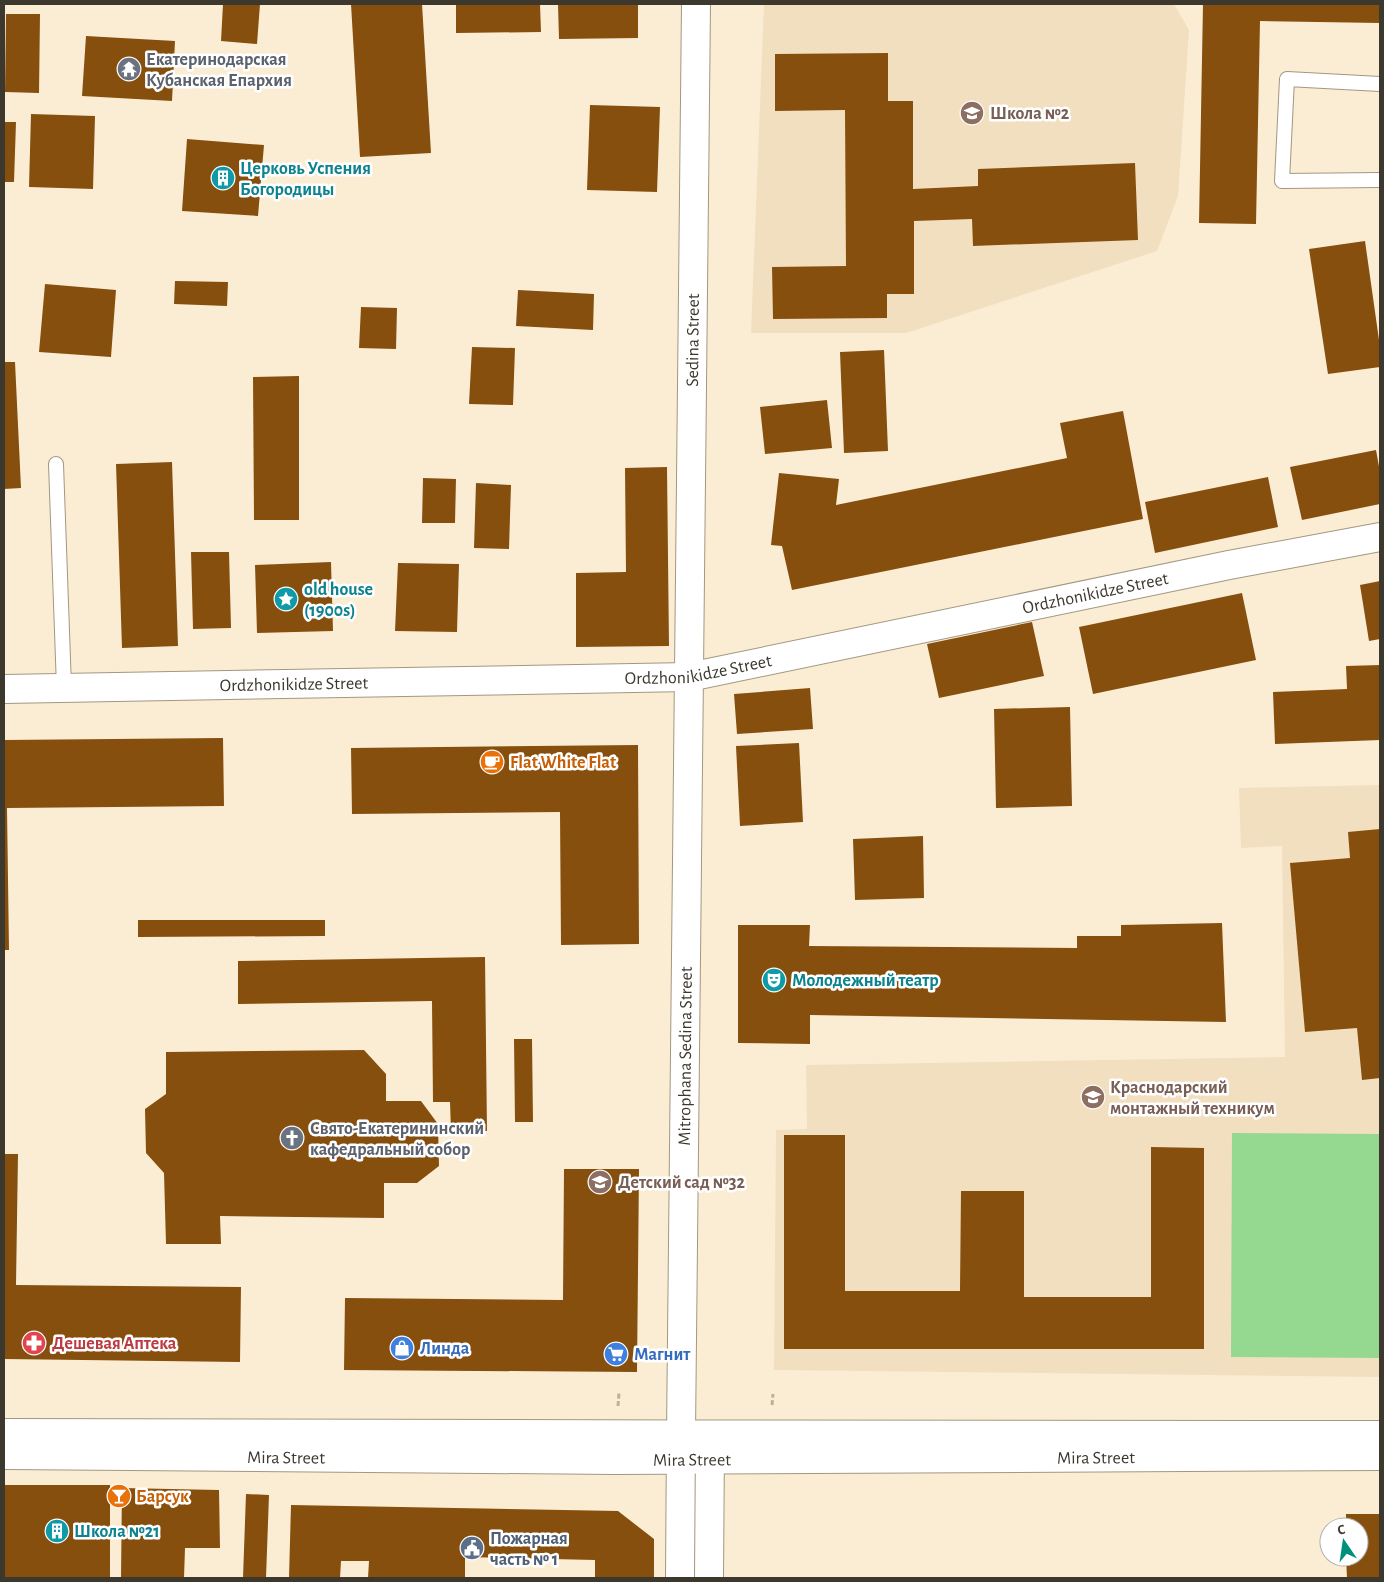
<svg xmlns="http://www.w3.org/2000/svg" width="1384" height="1582" viewBox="0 0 1384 1582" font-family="'Alegreya Sans',sans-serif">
  <rect width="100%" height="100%" fill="#fbedd4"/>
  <!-- built -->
  <path fill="#f1dfc0" d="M764 4H1174L1189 30 1178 196 1157 251 906 333H751Z
    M1380 785V1377L774 1370 776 1130 807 1129 806 1065 1285 1057 1282 846 1241 848 1239 788Z"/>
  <!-- green -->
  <path fill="#95d890" d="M1232 1133 1380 1134V1358L1231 1357Z"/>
  <!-- building -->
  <path fill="#864f0e" d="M223 4H260L257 44 221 41Z
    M351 4H422L431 153 360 157Z
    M456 4H540L541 32 456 33Z
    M558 4H638V38L559 39Z
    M1203 4H1380V23L1260 21 1256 224 1199 223Z
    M6 14H40L39 93 5 92Z
    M86 36 175 41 172 101 82 96Z
    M888 53V101H913V189L978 186V169L1135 163 1138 240 973 246 972 219 914 221V294H887V318L773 319 772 267 846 266 845 110 775 111V54Z
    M590 105 660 107 657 192 587 190Z
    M31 114 95 116 93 189 29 187Z
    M4 122H16L14 182H4Z
    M187 139 264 145 258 216 182 211Z
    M1365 241 1380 347V367L1328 374 1309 249Z
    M175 281 228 282 227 306 174 304Z
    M45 284 116 290 111 357 39 352Z
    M518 290 594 294 593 330 516 326Z
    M361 307 397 308 396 349 359 348Z
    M472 347 515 348 513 405 469 404Z
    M884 350 888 451 844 453 840 352Z
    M4 362H15L21 488 4 489Z
    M299 376V520H254L253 377Z
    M827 400 832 448 765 454 760 407Z
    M1123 411 1143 519 792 590 782 546 771 545 779 473 839 479 836 505 1067 458 1060 423Z
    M1376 450 1380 472V504L1302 520 1290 467Z
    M172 462 178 646 122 648 116 464Z
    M667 467 669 646 576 647V573L626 572 625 468Z
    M1268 477 1278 527 1155 553 1145 502Z
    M423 478 456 479 455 523H422Z
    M476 483 511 485 509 549 474 548Z
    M191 552H229L231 628 193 629Z
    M331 562 333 631 257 633 255 565Z
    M398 563 459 564 457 632 395 631Z
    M1380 581V639L1369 641 1360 585Z
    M1242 593 1256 660 1093 694 1079 627Z
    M1032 622 1044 676 939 698 927 644Z
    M1380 665V740L1275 744 1273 692 1347 689 1346 666Z
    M810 688 813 729 737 734 734 694Z
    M1070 707 1072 806 996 808 994 709Z
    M223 738 224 806 7 808 9 950H4V740Z
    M799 743 803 822 740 826 736 746Z
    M638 745 639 944 561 945 560 812 352 814 351 748Z
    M1380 829V1078L1362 1080 1357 1028 1305 1032 1290 863 1350 858 1348 832Z
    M923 836 924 898 855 900 853 839Z
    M138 920H325V936L138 937Z
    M1222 923 1226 1022 810 1015V1044L738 1043V925H810L809 946 1077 948V936H1121V925Z
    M485 957 487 1131H451L450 1102H433L432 1001 238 1004V961Z
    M514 1039H532L533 1122H515Z
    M364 1050 386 1074V1101H421L438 1124 439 1166 417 1183H384V1218L220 1216 221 1244H166L164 1173 146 1153 145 1109 166 1094V1052Z
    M784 1135H845V1291H960L961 1191H1024V1297H1151V1147L1204 1148V1349H784Z
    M4 1154H18L16 1285 241 1287 240 1362 4 1359Z
    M564 1169H639L637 1372 344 1370 345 1298 563 1300Z
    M4 1485H110V1578H4Z
    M122 1488 219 1490 220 1548H185L184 1578H121Z
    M246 1494 269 1495 266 1578H243Z
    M291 1505 618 1511 654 1539V1578H595V1560L465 1557V1578H368L369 1561H341L340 1578H289Z
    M1346 1514H1380V1578H1347L1346 1557H1359V1527H1346Z"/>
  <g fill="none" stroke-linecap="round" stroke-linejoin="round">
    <!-- lane casing -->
    <g stroke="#a39780" stroke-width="16">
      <path id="lane" d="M1380 84 1287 79 1282 181 1380 180
        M56 464 64 687"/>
    </g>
    <!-- street casing -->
    <g stroke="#a39780" stroke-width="30">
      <g id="street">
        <path id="s1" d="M4 689 689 677 1229 565 1380 537"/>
      </g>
    </g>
    <!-- secondary casing -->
    <g stroke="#a39780" stroke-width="30">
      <g id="secondary">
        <path d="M4 1433C463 1435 921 1434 1380 1435"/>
        <path id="s2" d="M4 1455 616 1460 1380 1456"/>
        <path id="s3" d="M680 1578 681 1434 696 4"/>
        <path d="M709 1578 710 1441"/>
      </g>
    </g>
    <!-- path -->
    <path stroke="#bbb09c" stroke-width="3" stroke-dasharray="5 2.5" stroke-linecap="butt" d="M772 1405 773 1394
      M618 1406 619 1393"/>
    <!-- lane -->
    <use href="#lane" stroke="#fff" stroke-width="14"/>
    <!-- street -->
    <use href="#street" stroke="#fff" stroke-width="28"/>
    <!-- secondary -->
    <use href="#secondary" stroke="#fff" stroke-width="28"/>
  </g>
  <!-- icons -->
  <defs>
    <g id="temple-disc" transform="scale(1.25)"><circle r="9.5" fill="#6b7280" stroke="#fff"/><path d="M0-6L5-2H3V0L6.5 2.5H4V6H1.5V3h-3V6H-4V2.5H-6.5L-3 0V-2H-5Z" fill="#fff"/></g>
    <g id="school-disc" transform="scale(1.25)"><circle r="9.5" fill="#8d6e63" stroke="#fff"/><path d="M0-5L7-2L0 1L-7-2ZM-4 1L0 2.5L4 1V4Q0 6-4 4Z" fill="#fff"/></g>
    <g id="building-disc" transform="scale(1.25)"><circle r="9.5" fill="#0f9aa8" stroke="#fff"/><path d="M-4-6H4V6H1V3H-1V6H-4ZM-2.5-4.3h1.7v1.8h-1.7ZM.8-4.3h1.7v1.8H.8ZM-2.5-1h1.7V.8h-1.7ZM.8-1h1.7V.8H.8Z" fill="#fff"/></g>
    <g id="sight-disc" transform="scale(1.25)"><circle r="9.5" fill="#0f9aa8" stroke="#fff"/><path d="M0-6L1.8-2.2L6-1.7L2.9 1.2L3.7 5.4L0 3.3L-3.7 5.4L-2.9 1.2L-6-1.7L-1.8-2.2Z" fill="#fff"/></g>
    <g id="cafe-disc" transform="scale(1.25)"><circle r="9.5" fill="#e8710a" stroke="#fff"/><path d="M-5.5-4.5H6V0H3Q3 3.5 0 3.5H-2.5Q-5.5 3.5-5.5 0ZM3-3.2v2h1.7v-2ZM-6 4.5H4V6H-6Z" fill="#fff"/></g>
    <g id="theatre-disc" transform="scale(1.25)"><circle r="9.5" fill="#0f9aa8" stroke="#fff"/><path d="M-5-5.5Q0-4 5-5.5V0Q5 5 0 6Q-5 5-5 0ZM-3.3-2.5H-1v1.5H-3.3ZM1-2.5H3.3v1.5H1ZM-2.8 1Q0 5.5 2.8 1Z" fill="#fff"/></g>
    <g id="university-disc" transform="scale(1.25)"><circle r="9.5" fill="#8d6e63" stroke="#fff"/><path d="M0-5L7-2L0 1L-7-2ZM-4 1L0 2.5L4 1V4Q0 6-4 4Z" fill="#fff"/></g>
    <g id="church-disc" transform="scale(1.25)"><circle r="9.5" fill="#6b7280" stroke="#fff"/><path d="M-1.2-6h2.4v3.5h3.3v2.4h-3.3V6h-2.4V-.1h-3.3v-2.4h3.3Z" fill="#fff"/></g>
    <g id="pharmacy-disc" transform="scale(1.25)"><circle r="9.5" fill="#e0444e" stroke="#fff"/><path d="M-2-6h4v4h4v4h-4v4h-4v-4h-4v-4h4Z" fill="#fff"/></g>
    <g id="shop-disc" transform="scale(1.25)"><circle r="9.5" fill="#3f7fe0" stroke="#fff"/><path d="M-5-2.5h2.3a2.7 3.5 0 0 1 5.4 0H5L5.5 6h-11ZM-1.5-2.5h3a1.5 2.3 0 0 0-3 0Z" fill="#fff"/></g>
    <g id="supermarket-disc" transform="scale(1.25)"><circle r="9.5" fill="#3f7fe0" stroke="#fff"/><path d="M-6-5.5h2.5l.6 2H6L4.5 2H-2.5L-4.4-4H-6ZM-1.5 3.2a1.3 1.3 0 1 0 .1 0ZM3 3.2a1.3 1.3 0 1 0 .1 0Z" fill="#fff"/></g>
    <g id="bar-disc" transform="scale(1.25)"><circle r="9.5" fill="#e8710a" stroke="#fff"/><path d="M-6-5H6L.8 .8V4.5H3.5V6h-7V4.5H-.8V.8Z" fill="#fff"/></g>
    <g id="civic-disc" transform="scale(1.25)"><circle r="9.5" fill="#5c6f8a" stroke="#fff"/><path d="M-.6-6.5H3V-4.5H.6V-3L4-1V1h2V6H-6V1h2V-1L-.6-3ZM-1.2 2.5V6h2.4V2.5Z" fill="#fff"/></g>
  </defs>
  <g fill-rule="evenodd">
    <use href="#temple-disc" x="129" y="69"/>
    <use href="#school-disc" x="972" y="113"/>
    <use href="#building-disc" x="223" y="178"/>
    <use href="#sight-disc" x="286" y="599"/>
    <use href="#cafe-disc" x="492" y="762"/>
    <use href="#theatre-disc" x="774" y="980"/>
    <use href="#university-disc" x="1093" y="1097"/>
    <use href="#church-disc" x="292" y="1138"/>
    <use href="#school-disc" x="600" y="1182"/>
    <use href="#pharmacy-disc" x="34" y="1343"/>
    <use href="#shop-disc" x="402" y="1348"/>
    <use href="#supermarket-disc" x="616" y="1354"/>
    <use href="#bar-disc" x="119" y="1496"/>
    <use href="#building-disc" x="57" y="1531"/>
    <use href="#civic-disc" x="472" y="1548"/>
  </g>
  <g text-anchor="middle" stroke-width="5" stroke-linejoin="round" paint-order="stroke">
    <!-- worship labels -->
    <g font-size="18" font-weight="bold" fill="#5b616d" stroke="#fff" text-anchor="start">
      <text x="146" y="65">Екатеринодарская<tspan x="146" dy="21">Кубанская Епархия</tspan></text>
      <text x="310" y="1134">Свято-Екатерининский<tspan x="310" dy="21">кафедральный собор</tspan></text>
    </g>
    <!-- education labels -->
    <g font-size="18" font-weight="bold" fill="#785e54" stroke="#fff" text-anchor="start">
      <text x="990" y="119">Школа №2</text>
      <text x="1110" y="1093">Краснодарский<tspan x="1110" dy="21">монтажный техникум</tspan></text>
      <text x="618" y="1188">Детский сад №32</text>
    </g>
    <!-- culture labels -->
    <g font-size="18" font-weight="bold" fill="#0d838f" stroke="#fff" text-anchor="start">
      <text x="240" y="174">Церковь Успения<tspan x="240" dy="21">Богородицы</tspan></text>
      <text x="304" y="595">old house<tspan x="304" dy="21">(1900s)</tspan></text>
      <text x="792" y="986">Молодежный театр</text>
      <text x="74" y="1537">Школа №21</text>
    </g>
    <!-- street labels -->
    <g font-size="18" fill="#3d382e" stroke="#fff">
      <text dy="6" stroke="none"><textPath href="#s3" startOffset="1238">Sedina Street</textPath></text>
      <text dy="6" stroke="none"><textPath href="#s1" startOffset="1100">Ordzhonikidze Street</textPath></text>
      <text dy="6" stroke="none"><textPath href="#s1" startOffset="695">Ordzhonikidze Street</textPath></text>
      <text dy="6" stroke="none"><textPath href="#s1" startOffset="290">Ordzhonikidze Street</textPath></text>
      <text dy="6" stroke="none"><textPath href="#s3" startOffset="522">Mitrophana Sedina Street</textPath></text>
      <text dy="6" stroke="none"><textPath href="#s2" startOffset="282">Mira Street</textPath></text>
      <text dy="6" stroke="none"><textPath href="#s2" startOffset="1092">Mira Street</textPath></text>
      <text dy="6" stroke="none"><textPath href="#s2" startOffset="688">Mira Street</textPath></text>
    </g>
    <!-- food labels -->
    <g font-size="18" font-weight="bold" fill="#c56008" stroke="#fff" text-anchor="start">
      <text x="510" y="768">Flat White Flat</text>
      <text x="136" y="1502">Барсук</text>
    </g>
    <!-- health labels -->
    <g font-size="18" font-weight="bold" fill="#be3a42" stroke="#fff" text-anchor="start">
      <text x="52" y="1349">Дешевая Аптека</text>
    </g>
    <!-- shop labels -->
    <g font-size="18" font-weight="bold" fill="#366cbe" stroke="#fff" text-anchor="start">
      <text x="420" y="1354">Линда</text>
      <text x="634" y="1360">Магнит</text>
    </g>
    <!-- service labels -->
    <g font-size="18" font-weight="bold" fill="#4e5e75" stroke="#fff" text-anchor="start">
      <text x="490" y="1544">Пожарная<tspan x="490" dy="21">часть № 1</tspan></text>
    </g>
  </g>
  <!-- border -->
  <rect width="1384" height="1582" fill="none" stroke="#3d382e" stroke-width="10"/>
  <!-- north arrow -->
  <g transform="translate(1344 1542) rotate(347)"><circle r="24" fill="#ffffff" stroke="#b1afab"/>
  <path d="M0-4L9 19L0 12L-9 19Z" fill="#00917c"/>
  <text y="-8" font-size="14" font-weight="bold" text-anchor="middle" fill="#3d382e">С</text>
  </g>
</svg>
